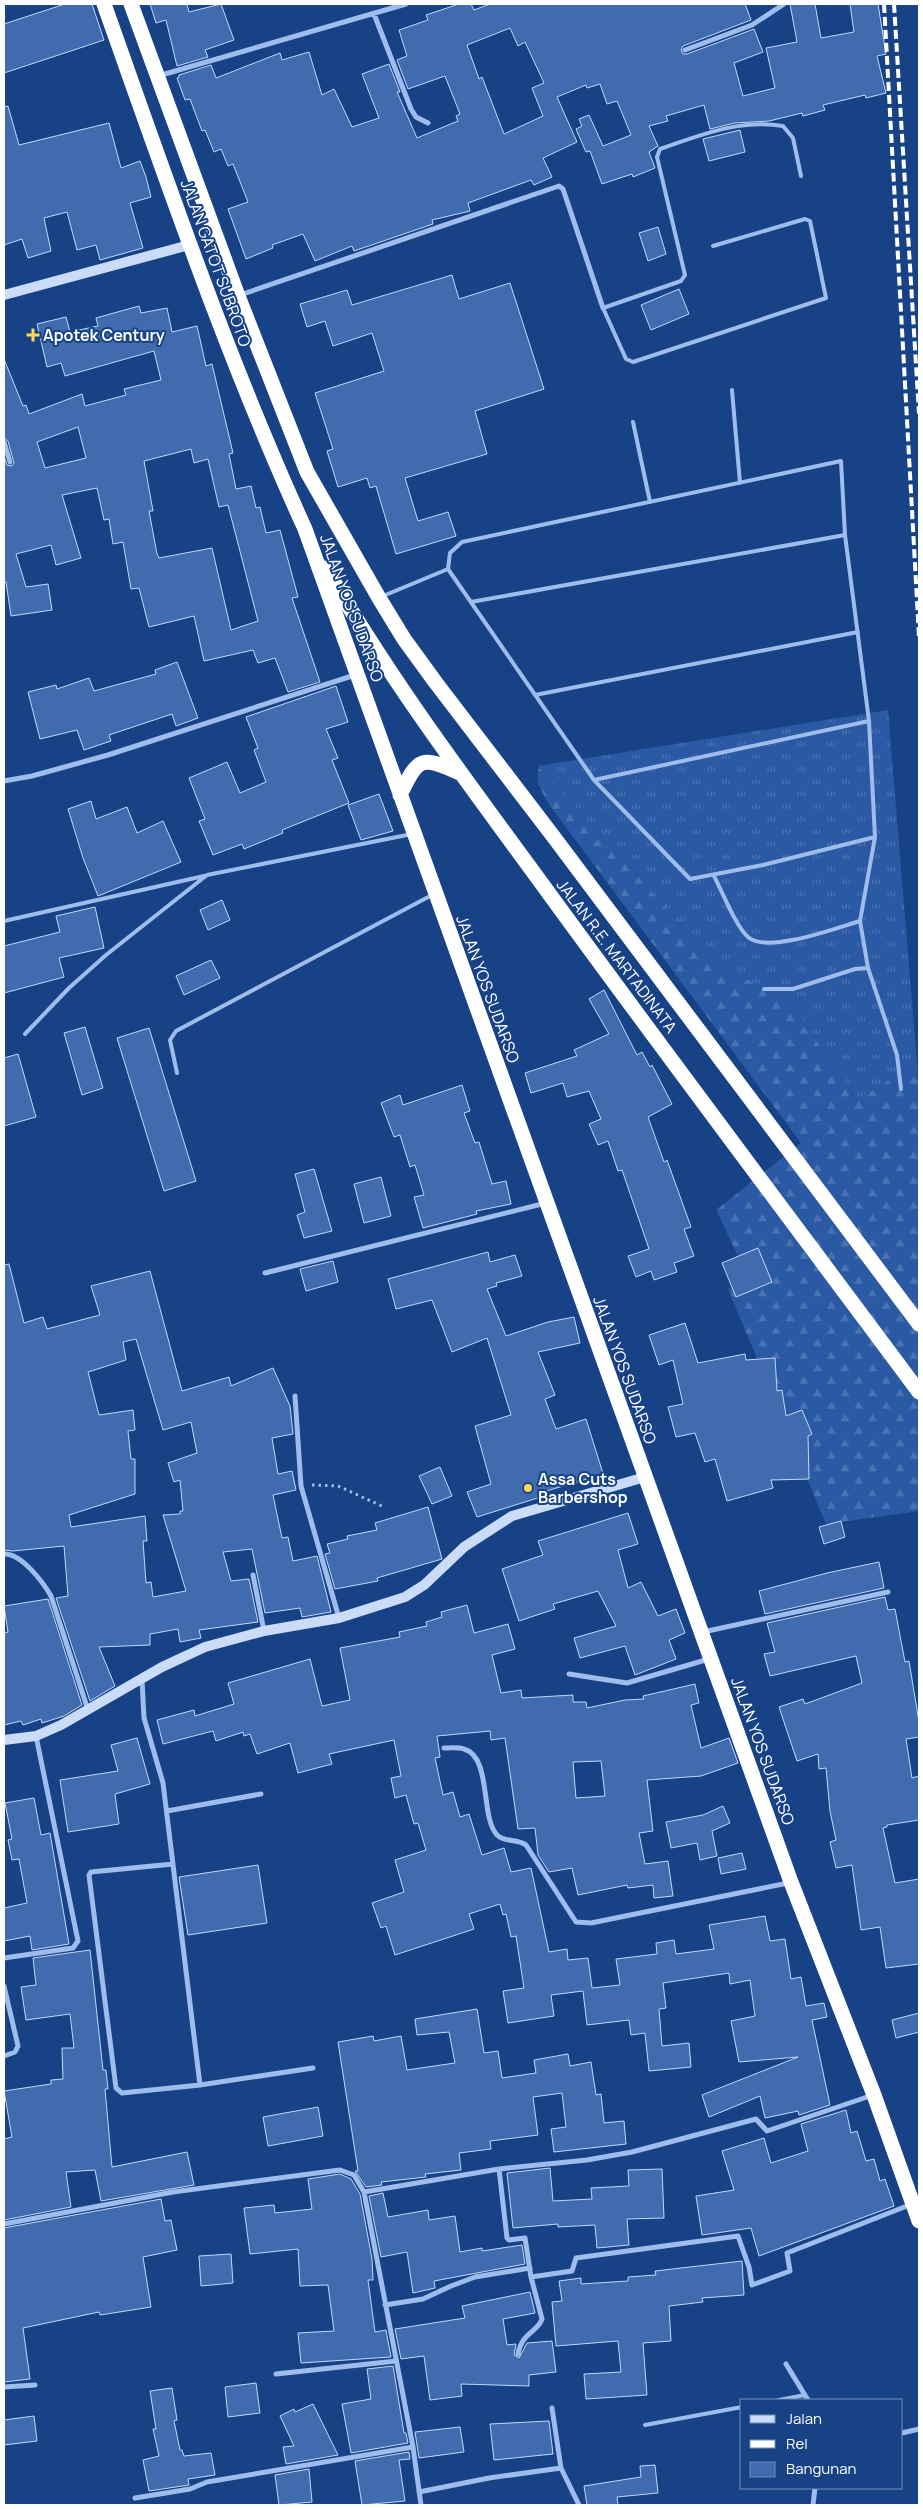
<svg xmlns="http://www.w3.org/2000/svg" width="923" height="2509" viewBox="0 0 923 2509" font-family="Manrope,sans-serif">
  <defs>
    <pattern id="grass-tufts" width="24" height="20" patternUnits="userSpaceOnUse" patternTransform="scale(1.25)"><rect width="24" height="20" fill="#2b5aa4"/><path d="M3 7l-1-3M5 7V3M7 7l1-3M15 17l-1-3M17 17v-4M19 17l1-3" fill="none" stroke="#4b73b2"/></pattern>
    <pattern id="forest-firs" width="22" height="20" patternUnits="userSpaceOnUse" patternTransform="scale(1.25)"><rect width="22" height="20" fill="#2b5aa4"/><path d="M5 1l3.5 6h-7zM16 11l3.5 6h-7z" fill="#4b73b2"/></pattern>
  </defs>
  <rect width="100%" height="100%" fill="#184286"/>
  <!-- grass -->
  <path fill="url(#grass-tufts)" d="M888 710 917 1063 856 1100 790 1001 718 965 538 766Z"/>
  <!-- forest -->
  <path fill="url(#forest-firs)" d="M538 766 718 965 790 1001 856 1100 917 1063 919 1103V1511L826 1524 728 1289 748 1277 716 1210 801 1143 548 803 538 784Z"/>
  <!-- building -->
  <path fill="#406baf" stroke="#c3d9f9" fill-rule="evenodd" d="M65 4H92L104 40 4 73V24Z
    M150 4H187L189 12 221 4 234 40 205 50 208 57 177 66 166 20 156 23Z
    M459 4H471L474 10 490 4H745L751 20 683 46 681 50 683 54H687L754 29 763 52 734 63 743 96 775 88 766 48 797 42 790 4H815L821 38 854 32 850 4H878L886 54 877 56 886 93 866 98 865 95 823 105 825 110 803 116 802 113 769 121 735 123 710 129 704 105 666 116 668 121 649 126 658 146 649 152 655 168 633 177 632 174 602 184 590 151 586 152 576 129 582 126 579 119 589 115 603 146 631 135 617 101 607 104 600 84 587 88 586 85 557 97 577 142 543 158 552 177 534 185 531 180 468 203 470 211 432 220 433 224 354 251 352 246 315 261 303 234 272 245 273 248 246 259 228 209 248 202 233 164 228 166 221 149 214 152 205 130 202 131 190 99 185 100 177 78 179 77V75L211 65 216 78 280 53 282 60 309 52 322 95 334 89 352 127 379 118 362 74 389 64 400 92H397L417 138 458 121 456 116 460 114 445 76 408 89 397 60 407 56 399 30 428 20 426 15ZM510 28 518 46 525 42 544 83 532 88 543 116 504 134 482 77 479 79 467 45Z
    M8 106 19 145 109 123 121 168 140 161 146 177 151 197 130 203 143 248 100 260 96 245 77 250 67 212 44 218 51 251 28 258 22 239 4 245V107Z
    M740 130 745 152 709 161 703 139Z
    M658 227 666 254 648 261 639 233Z
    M452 275 459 299 510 283 544 389 475 411 487 454 405 478 418 521 448 512 456 536 396 554 376 486 370 488 367 478 338 487 327 451 333 449 315 393 384 371 372 333 333 346 325 321 307 327 300 304 347 290 352 305Z
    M679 289 689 314 651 330 641 305Z
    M139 306 141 313 167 308 172 332 197 326 206 366 212 364 233 453 229 454 236 489 251 486 256 508 260 507 266 533 280 530 298 597 292 598 320 682 288 692 275 658 258 663 253 650 204 661 194 616 149 627 139 588 131 589 123 542 113 544 109 519 104 520 97 488 62 495 81 558 56 565 51 545 16 554 26 587 48 584 52 610 11 616 6 582 4 583V456L7 465 12 466 14 463 8 441 4 438V359L23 406 26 405 29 414 82 394 85 406 126 395 124 389 161 380 154 351 65 376 61 363 47 367 37 324 66 317 70 332 98 326 96 318ZM78 427 86 458 45 468 37 442ZM191 449 194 463 208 459 219 507 228 505 258 621 231 630 212 548 159 558 157 554 149 511H153L144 461Z
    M177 662 198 718 176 726 172 714 109 735 111 741 84 750 77 730 40 739 28 692 56 685 57 689 89 678 94 691 156 674 155 670Z
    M336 686 348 722 326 729 338 758 332 760 349 803 282 830 283 833 244 849 242 844 213 855 199 821 205 819 189 778 227 762 240 793 266 782 254 750 258 748 246 717Z
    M379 794 393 831 361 840 348 805Z
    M91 801 96 819 127 807 137 833 163 821 181 862 98 896 83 858 68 809Z
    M222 900 230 920 208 930 200 910Z
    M95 907 104 948 59 958 64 977 4 993V946L60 932 56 916Z
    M211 960 220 978 184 995 176 976Z
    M604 990 637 1055 642 1052 650 1067 652 1065 672 1104 648 1117 664 1162 667 1160 691 1227 684 1229 694 1256 674 1263 677 1272 654 1280 651 1271 636 1277 628 1256 649 1249 622 1170 618 1171 608 1141 598 1145 589 1124 601 1119 589 1091 567 1097 563 1083 531 1093 525 1073 577 1056 574 1050 609 1034 589 999Z
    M85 1027 103 1088 82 1095 64 1033Z
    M149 1028 196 1181 164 1191 117 1038Z
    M18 1054 36 1117 4 1126V1058Z
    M462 1085 470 1111 464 1113 475 1143 479 1142 492 1184 506 1181 511 1204 476 1211 477 1214 423 1228 414 1197 424 1195 415 1165 410 1167 400 1135 394 1137 381 1103 400 1095 403 1105Z
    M314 1169 332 1231 304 1238 297 1215 305 1212 295 1174Z
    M381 1177 391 1216 364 1223 354 1184Z
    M758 1248 772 1282 736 1297 722 1263Z
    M488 1252 490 1262 515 1255 522 1276 496 1283 497 1286 487 1289 506 1336 548 1322 574 1317 580 1343 538 1352 555 1395 545 1399 556 1429 586 1419 605 1480 588 1485 587 1479 543 1492 544 1496 477 1517 467 1492 491 1484 475 1426 511 1415 487 1338 452 1352 432 1300 396 1309 388 1279Z
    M333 1261 338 1282 306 1291 300 1269Z
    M9 1264 24 1323 43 1317 47 1329 100 1315 91 1286 150 1271 182 1391 229 1377 231 1386 273 1368 290 1406 293 1434 272 1438 278 1474 292 1471 296 1490 273 1495 282 1538 288 1537 293 1561 317 1556 331 1612 302 1617 300 1608 265 1613 252 1549 223 1552 231 1581 249 1579 258 1622 199 1630 201 1638 180 1642 178 1629 150 1634V1645L99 1647 115 1686 90 1701 56 1598 68 1596 64 1546 13 1551 4 1550V1265ZM136 1339 163 1430 191 1422 197 1453 168 1463 174 1482 180 1480 183 1511H180V1514L163 1515 186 1591 153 1597 151 1582 146 1583 143 1541H147L145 1516 71 1527 69 1515 135 1494V1459H131L128 1431 135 1430 133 1410 99 1415 88 1372 126 1360 123 1342Z
    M685 1323 698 1363 745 1354 746 1360 775 1358 777 1391 782 1390 786 1416 802 1410 812 1434 808 1436 809 1479 771 1480 773 1488 727 1501 715 1459 705 1462 695 1433 676 1437 668 1407 683 1404 673 1360 659 1365 649 1335Z
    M440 1467 452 1496 432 1504 419 1476Z
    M428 1507 442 1559 377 1578 378 1581 335 1589 325 1554 330 1553 327 1544 348 1539 347 1536 377 1530 375 1523Z
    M628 1513 638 1544 618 1550 628 1588 641 1582 658 1616 676 1609 685 1633 669 1640 676 1659 635 1675 625 1646 580 1658 574 1638 616 1626 598 1591 553 1604 555 1609 519 1621 502 1569 543 1555 538 1541Z
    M841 1521 845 1537 824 1544 819 1527Z
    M879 1562 884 1588 765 1614 759 1591 827 1573Z
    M885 1597 888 1610 895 1609 905 1662 909 1661 919 1722V1737L906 1739 912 1778 919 1776V1820L887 1825V1827L883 1828 895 1883 919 1879V1964L886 1968 880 1927 861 1930 852 1865 836 1868 830 1842 836 1840 830 1811 826 1768 819 1769 818 1754 797 1761 779 1707 803 1699 805 1704 862 1683 856 1656 770 1676 764 1654 775 1652 767 1623Z
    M48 1599 82 1705 64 1716 42 1723 41 1719 23 1725 21 1721 4 1725V1633L8 1632 4 1606Z
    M467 1605 474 1633 508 1624 515 1649 492 1655 501 1693 521 1690 522 1698 573 1695V1702H586L587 1708 625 1700 644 1699 643 1696 695 1684 699 1703 691 1705 701 1748 729 1738 738 1763 701 1776 647 1780 653 1831 639 1833 645 1864 668 1861 673 1896 654 1898 653 1885 628 1888 627 1885 578 1895 572 1868 549 1872 538 1855 535 1828 518 1829 505 1738 491 1740 490 1731 437 1736 440 1757 435 1758 443 1795 453 1792 460 1817 469 1814 482 1855 504 1848 511 1872 531 1868 549 1952 567 1949 568 1960 588 1958 592 1988 620 1985 616 1959 657 1954 656 1943 674 1940 676 1954 714 1949 709 1925 765 1916 770 1941 785 1939 791 1979 801 1977 806 2006 824 2003 827 2017 812 2020 830 2105 799 2115 798 2111 765 2118 760 2096 709 2117 702 2095 798 2057 739 2062 731 2021 755 2016 750 1980 730 1984 729 1973 663 1983 666 2008 659 2009 662 2046 689 2043 691 2067 649 2071 645 2033 631 2035 629 2020 587 2025 583 1991 551 1995 554 2016 508 2023 503 1991 524 1988 516 1936 511 1937 506 1914 503 1915 500 1904 469 1914 474 1929 395 1955 386 1926 381 1928 372 1903 404 1892 395 1860 426 1850 418 1823 414 1824 406 1795 395 1798 391 1778 401 1776 394 1740 329 1754 332 1764 298 1773 290 1743 257 1754 250 1734 244 1736 243 1732 216 1741 213 1731 163 1744 157 1720 194 1710 195 1716 234 1704 228 1683 310 1659 322 1706 350 1700 340 1648 400 1637 399 1632 427 1626 426 1622 442 1617 441 1612ZM601 1761 605 1796 576 1798 573 1762Z
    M137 1738 150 1784 115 1794 119 1824 68 1832 60 1780 118 1771 111 1745Z
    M34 1798 41 1835 50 1833 69 1944 32 1950 30 1936 4 1941V1908L27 1903 19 1859 12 1860 8 1840 12 1839 5 1803Z
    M723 1806 730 1823 712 1831 717 1856 700 1860 697 1843 671 1848 666 1822 703 1815Z
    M742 1853 746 1869 721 1874 718 1858Z
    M258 1865 267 1923 188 1935 179 1877Z
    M90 1950 103 2070H106L108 2089H105L112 2167 187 2152 194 2185 101 2201 95 2170 66 2172 71 2207 4 2220V2139L12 2137 4 2091 51 2084V2080L63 2079 62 2048H74L70 2014 26 2020 21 1987 36 1985 33 1958Z
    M477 2009 484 2053 498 2051 502 2078 536 2073 534 2060 568 2054 570 2066 591 2062 596 2095 601 2094 604 2123 624 2121 626 2144 554 2152 551 2129 566 2127 562 2093 533 2097 538 2135 490 2141 491 2149 459 2153 461 2170 425 2174 426 2177 381 2182 382 2185 366 2187 355 2171H358L338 2042 373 2036 374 2041 401 2036 407 2070 455 2063 449 2032 417 2035 415 2019Z
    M919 2013V2032L896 2038 892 2020Z
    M318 2107 323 2136 268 2146 263 2117Z
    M846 2110 851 2133 857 2131 866 2161 874 2159 880 2181 885 2179 894 2206 759 2256 751 2228 702 2235 696 2196 734 2190 722 2151 764 2138 771 2163 808 2151 801 2124Z
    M550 2168 553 2201 592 2199 591 2188 629 2186 628 2170 662 2169 664 2218 627 2219 629 2245 597 2248 595 2225 558 2227V2224L513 2228 507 2173Z
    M340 2174 351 2179 360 2194 372 2259 373 2280H368L375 2332 386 2330 391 2357 301 2363 298 2333 334 2331 328 2285 300 2286 298 2249 250 2254 244 2208 274 2205 275 2213 312 2209 308 2179Z
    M383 2193 388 2217 428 2210 429 2220 455 2216 460 2252 482 2248V2251L522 2245 525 2264 434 2281 435 2288 413 2293 407 2252 381 2257 369 2196Z
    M161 2199 165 2221 171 2220 177 2250 143 2257 151 2307 100 2315 99 2312 23 2328 30 2379 4 2382V2228Z
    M231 2254 233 2283 201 2286 199 2256Z
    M742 2261 744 2295 702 2298 703 2302 669 2306 671 2341 643 2343 647 2395 586 2399 584 2374 621 2372 618 2341 556 2346 552 2302 562 2301 559 2281 581 2278V2284L628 2281V2277L656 2275 655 2271Z
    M530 2292 535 2313 503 2319 507 2345 516 2344 514 2355 519 2358 527 2343 552 2341 556 2372 529 2375V2386L461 2384 462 2396 430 2400 424 2356 401 2359 395 2329 465 2318 462 2306Z
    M393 2366 404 2433H406L408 2443 351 2453 342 2404 371 2399 367 2369Z
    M256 2383 260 2413 228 2417 225 2387Z
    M172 2388 177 2420 174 2421 180 2450H182L184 2456 211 2453 215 2475 188 2479 189 2485 149 2491 143 2460 159 2456 153 2429H156L150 2391Z
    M313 2404 338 2455 286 2464 283 2447 294 2446 280 2416 294 2409 295 2412Z
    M34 2416 37 2441 4 2445V2420Z
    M549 2421 553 2454 494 2460 490 2424Z
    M460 2427 464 2452 419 2458 415 2432Z
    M409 2452 410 2459 399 2460 405 2501 362 2505 355 2461Z
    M655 2465 658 2493 617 2497 618 2505H587L584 2486 641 2477 640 2466Z
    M309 2469 312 2502 279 2505 275 2475Z"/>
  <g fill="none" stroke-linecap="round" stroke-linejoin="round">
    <!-- path -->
    <path stroke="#9ebded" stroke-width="3" stroke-dasharray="2.5 4" stroke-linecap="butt" d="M312 1485 338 1486 384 1507"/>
    <!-- lane -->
    <path stroke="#9ebded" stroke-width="4" d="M713 246 805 219 810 221 826 298 633 362 626 359 603 308 681 281 685 275 657 157 660 149C701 135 739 119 783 126L793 138 801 176
      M732 390 740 483
      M633 422 650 502
      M383 596 448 569
      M471 602 845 535
      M535 695 858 632
      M594 780 869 721
      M875 837 763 865 690 879 594 780 448 569 450 553 462 542 841 461 845 535 869 721 875 837 860 921 868 968 897 1055 901 1089
      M714 876C723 893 735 925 748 937 767 954 836 928 860 921
      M4 921 204 876
      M764 989H793L855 969 868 968
      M25 1034 69 988 106 955 207 875 412 834
      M177 1073 170 1040 176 1031 432 895
      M779 2400 805 2395
      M645 2425 742 2407"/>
    <!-- street -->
    <path stroke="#9ebded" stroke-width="5" d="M374 14 411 109 416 117 428 123
      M685 50 752 25 784 4
      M158 76 406 4
      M240 295 559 186 563 189 603 308
      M4 442 10 462
      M4 781 32 776 108 755 355 675
      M265 1273 546 1203
      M295 1396 301 1486 339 1618
      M4 1554C21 1553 43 1582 51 1596L88 1710
      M253 1575 264 1631
      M703 1632 888 1592
      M569 1674 627 1683 709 1659
      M142 1680 144 1718 163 1783 200 2085
      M444 1748C450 1748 458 1747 464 1749 492 1757 480 1817 497 1835 505 1843 517 1838 526 1845L576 1922 591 1923 788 1883
      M167 1811 261 1794
      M173 1864 91 1872 89 1875 116 2088 122 2093 200 2085 313 2068
      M4 1958 73 1948 78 1941 36 1736
      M4 1986 18 2046 15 2052 4 2056
      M499 2169 507 2238 509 2240 525 2238 531 2277 542 2319C538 2332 522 2332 518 2354
      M364 2192 499 2169 587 2160 632 2152 756 2119 767 2131 873 2095
      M4 2224 173 2192 340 2170 354 2175 364 2192 413 2447 421 2505
      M531 2277 572 2271 576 2258 738 2236 749 2267 752 2285 790 2271 787 2253 912 2204
      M385 2305 423 2299 451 2286 475 2277 530 2268
      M786 2364 808 2400
      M276 2374 396 2361
      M4 2387 35 2385
      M552 2408 561 2468 579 2505
      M902 2433 919 2429
      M419 2492 489 2478 561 2468
      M135 2498 190 2489 207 2482 413 2447
      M813 2505 815 2488"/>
    <!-- secondary -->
    <path stroke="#cbdcf9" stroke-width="10" d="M4 295 189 245
      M4 1740 36 1736 61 1725 162 1667 205 1647 264 1631 339 1618 405 1597 424 1585 464 1547 512 1516 645 1477"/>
    <!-- highway -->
    <path stroke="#fff" stroke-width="15" d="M104 4C167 181 227 358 305 529L791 1882 874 2095 919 2221
      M131 4 238 296 307 472 379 598 404 639 436 683 553 836 919 1324
      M326 568C390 680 469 784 545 888 668 1057 794 1224 919 1392
      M400 795C419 756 421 756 460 773"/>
    <!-- rail -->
    <path stroke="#fff" stroke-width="4" stroke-dasharray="9 4" stroke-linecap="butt" d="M884 4 919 637
      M894 4 919 414"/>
  </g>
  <!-- markers -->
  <g fill="#ffd95a" stroke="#184286" stroke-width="2">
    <path d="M30.5 327.5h5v5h5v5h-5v5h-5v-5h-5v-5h5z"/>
    <circle cx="528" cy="1488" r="5"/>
  </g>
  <g text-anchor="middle" stroke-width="4" stroke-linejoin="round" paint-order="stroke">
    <!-- street labels -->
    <g font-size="16" fill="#fff" stroke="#184286">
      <text transform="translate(216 263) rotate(70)" y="6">JALAN GATOT SUBROTO</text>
      <text transform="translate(352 608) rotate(70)" y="6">JALAN YOS SUDARSO</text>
      <text transform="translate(617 956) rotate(53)" y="6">JALAN R.E. MARTADINATA</text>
      <text transform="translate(488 989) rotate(70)" y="6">JALAN YOS SUDARSO</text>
      <text transform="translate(625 1370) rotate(70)" y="6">JALAN YOS SUDARSO</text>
      <text transform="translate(763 1751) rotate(70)" y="6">JALAN YOS SUDARSO</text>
    </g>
    <!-- poi labels -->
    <g font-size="16" font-weight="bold" fill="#fff" stroke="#184286" text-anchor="start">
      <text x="43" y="341">Apotek Century</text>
      <text x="538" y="1485">Assa Cuts<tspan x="538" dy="18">Barbershop</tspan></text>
    </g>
  </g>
  <!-- border -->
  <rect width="923" height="2509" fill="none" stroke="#ffffff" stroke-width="10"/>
  <!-- legend -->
  <rect x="740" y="2399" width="162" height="90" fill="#184286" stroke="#748eb6"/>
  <rect x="750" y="2415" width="25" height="8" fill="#cbdcf9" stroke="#748eb6"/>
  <text x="786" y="2424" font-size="15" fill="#ffffff">Jalan</text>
  <rect x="750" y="2440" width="25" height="8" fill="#ffffff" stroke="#748eb6"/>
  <text x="786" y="2449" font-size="15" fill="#ffffff">Rel</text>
  <rect x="750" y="2462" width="25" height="15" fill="#406baf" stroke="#748eb6"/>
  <text x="786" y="2474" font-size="15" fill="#ffffff">Bangunan</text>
</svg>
